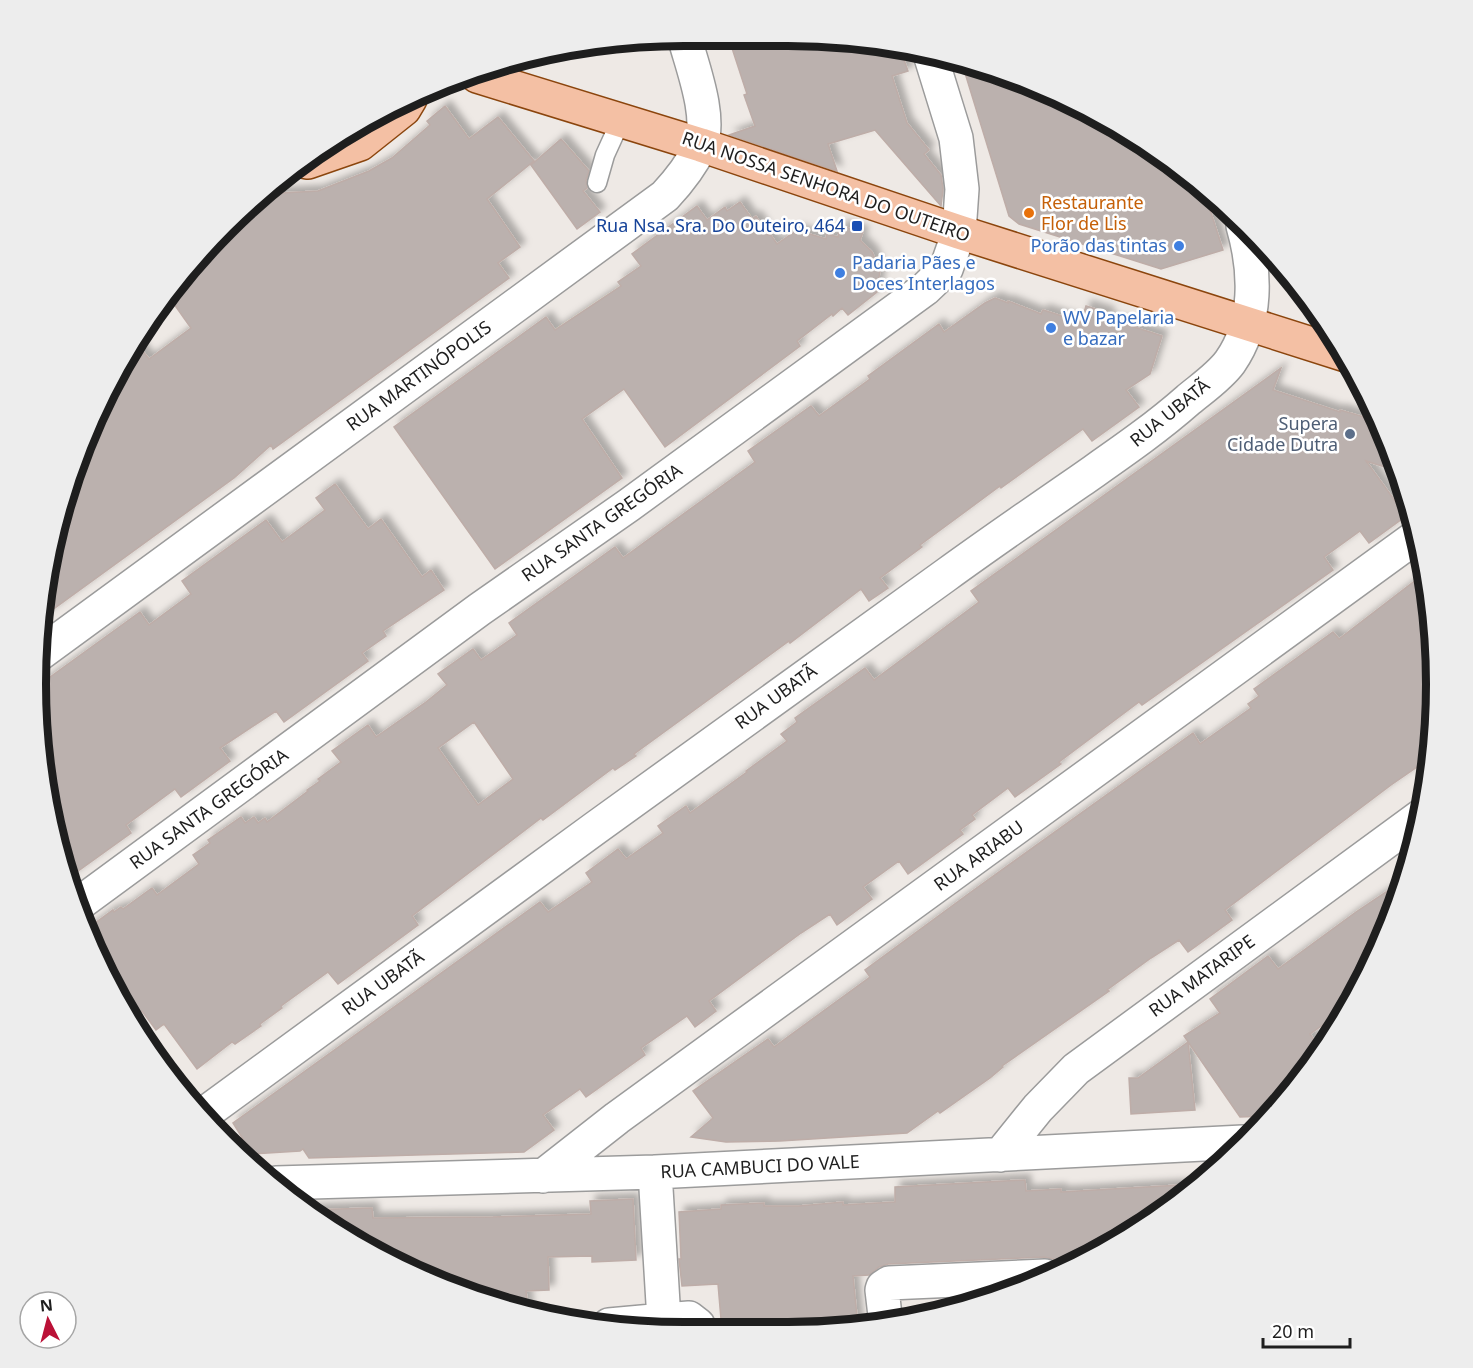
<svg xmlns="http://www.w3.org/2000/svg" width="1473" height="1368" viewBox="0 0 1473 1368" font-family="'Noto Sans',sans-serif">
  <defs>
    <filter id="shadow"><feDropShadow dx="5.5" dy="-5.5" stdDeviation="3" flood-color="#0004"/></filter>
  </defs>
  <rect width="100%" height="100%" fill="#eee9e5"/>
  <!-- building -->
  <path fill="#bbb1ae" stroke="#beada8" stroke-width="1.5" fill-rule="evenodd" filter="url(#shadow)" d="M832 37 900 49 908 71 892 76 907 123 929 150 924 154 941 175 943 189 941 206 875 130 828 144 837 171 729 135 755 126 744 95 747 94 730 42Z
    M961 60 1075 103 1181 168 1185 183 1194 180 1203 188 1223 250 1161 269 1019 224 1009 216Z
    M445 106 469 139 498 117 534 161 487 199 520 247 498 263 509 278 273 449 271 445 234 478 41 618 58 516 112 386 138 345 149 359 191 328 169 297 197 257 263 194 318 191 369 171 392 158 430 125 427 121Z
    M561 139 589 171 586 180 587 188 583 191 600 212 577 229 531 165Z
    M740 202 752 219 756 216 768 235 770 234 777 244 797 230 826 239 827 234 838 237 841 226 863 232 860 240 872 252 880 270 877 292 848 315 842 308 833 316 832 314 797 341 800 346 665 447 624 389 582 419 622 478 495 569 394 427 546 317 555 330 621 286 618 282 641 266 632 254 697 206 707 220 725 207 727 211Z
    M995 298 1008 303V301L1041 314 1043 310 1081 322 1086 306 1109 313 1107 318 1162 336 1150 374 1126 390 1139 407 1092 441 1083 429 1001 488 1000 486 920 545 922 547 880 578 888 588 869 601 861 589 790 643 789 641 634 754 636 756 615 770 613 768 543 820 541 818 412 916 418 925 338 984 328 972 281 1006 282 1008 260 1024 261 1026 235 1044 232 1042 197 1069 164 1024 156 1030 142 1011 131 1019 123 1008 87 929 113 910 114 912 121 907 123 909 152 888 157 895 199 864 193 855 210 843 208 840 241 817 245 823 254 817 258 823 265 818 267 822 308 791 307 790 320 781 318 779 341 762 332 751 368 725 376 737 426 702 447 685 438 674 473 649 481 660 517 635 509 623 615 547 623 558 704 499 755 462 748 451 811 406 819 416 870 379 868 376 939 324 944 332 985 303ZM474 722 513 779 478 805 438 748Z
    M1281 368 1273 390 1340 412V410L1378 421 1401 472 1366 461 1406 516 1369 543 1360 531 1324 557 1333 570 1142 705 1139 702 1059 762 1061 764 1015 797 1008 788 972 815 975 819 960 830 963 834 908 874 899 861 863 887 872 899 837 925 830 914 801 933 709 1001 716 1011 695 1027 687 1016 641 1048 645 1055 586 1097 580 1089 543 1115 554 1130 524 1152 309 1158 303 1149 300 1151 252 1154 242 1140 243 1139 233 1123 540 902 548 912 592 882 586 873 618 849 626 859 663 833 658 826 686 806 690 813 747 772 746 771 787 741 781 734 797 722 795 718 865 668 874 680 979 602 971 591Z
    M335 484 368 529 381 519 422 577 431 570 444 590 383 631 386 636 362 653 368 661 284 722 276 711 220 748 230 761 181 797 175 789 126 825 131 833 67 879 42 769 39 685 140 612 149 625 191 594 182 581 266 520 282 542 325 510 316 498Z
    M1425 573 1431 599 1436 726 1430 758 1391 785 1225 910 1232 920 1188 952 1179 940 1151 958 1107 990 1109 991 1002 1066 1003 1067 990 1078 940 1113 938 1111 907 1133 780 1141 726 1142 691 1137 713 1118 693 1091 768 1039 774 1047 870 977 865 970 971 892 1193 733 1200 744 1251 708 1248 704 1259 696 1254 689 1333 632 1339 639Z
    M1404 880 1370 970 1347 1008 1310 1034 1321 1050 1303 1078 1268 1116 1240 1117 1184 1036 1220 1013 1210 999 1268 956 1278 969 1356 912Z
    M1188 1042 1195 1110 1131 1114 1129 1078H1138Z
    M1025 1180 1026 1191 1061 1189V1192L1199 1184 1113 1245 1072 1264H1059L1053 1259 1044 1257 888 1264 879 1267 869 1275 853 1276 858 1327 722 1331 718 1284 682 1286 679 1259H681L679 1212 721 1209V1205L764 1203V1206H799L843 1202V1205L895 1202V1187Z
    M633 1199 636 1260 592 1262V1256L548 1257 549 1290 526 1291 528 1310 436 1283 324 1223 308 1210 372 1208 373 1218 493 1217 591 1214 590 1201Z"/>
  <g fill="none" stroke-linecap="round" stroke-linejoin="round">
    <!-- service casing -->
    <g stroke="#9b9b9b" stroke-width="21">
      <path id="service" d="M597 183 605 155 621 120"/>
    </g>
    <!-- minor casing -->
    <g stroke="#9b9b9b" stroke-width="36">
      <path id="minor" d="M38 655 665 196C679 181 691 166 700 147 712 120 694 71 686 43
        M76 906 480 609 629 505 925 289 946 269 959 232 962 189 956 138 930 54
        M204 1114C451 933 697 753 946 575 990 543 1035 512 1080 481 1117 455 1154 430 1188 400 1201 389 1219 377 1230 362 1258 322 1256 271 1243 226
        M1000 1155 1038 1108 1076 1069 1421 816
        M655 1172 664 1320 689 1318 698 1325 700 1332
        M543 1176 617 1118 1417 536
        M276 1183 655 1172 1243 1142
        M886 1324 882 1290 883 1287 889 1283 1045 1276
        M609 1325 664 1320"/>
    </g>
    <!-- primary casing -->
    <g stroke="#8b450d" stroke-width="36">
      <path id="primary" d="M477 76 701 145 959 232 1346 355
        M303 161 308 162 360 144 404 109 410 99"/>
    </g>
    <!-- service -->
    <use href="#service" stroke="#fff" stroke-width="18"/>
    <!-- minor -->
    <use href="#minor" stroke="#fff" stroke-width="33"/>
    <!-- primary -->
    <use href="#primary" stroke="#f4c0a4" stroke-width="33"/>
  </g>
  <!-- markers -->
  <circle fill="#e8710a" stroke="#fff" stroke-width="2" cx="1029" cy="213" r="6"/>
  <rect fill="#1a4fb4" stroke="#fff" stroke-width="2" x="851" y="220" width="12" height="12" rx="3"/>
  <g fill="#3f7fe0" stroke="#fff" stroke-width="2">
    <circle cx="1179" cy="246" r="6"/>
    <circle cx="840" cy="273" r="6"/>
    <circle cx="1051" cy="328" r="6"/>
  </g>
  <circle fill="#5c6f8a" stroke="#fff" stroke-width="2" cx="1350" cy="434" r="6"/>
  <g text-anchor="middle" stroke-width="5" stroke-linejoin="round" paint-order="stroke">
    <!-- street labels -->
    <g font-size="18" fill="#1e1e1e" stroke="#fff">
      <text transform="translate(826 187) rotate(19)" y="6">RUA NOSSA SENHORA DO OUTEIRO</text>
      <text transform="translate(419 376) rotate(-36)" y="6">RUA MARTINÓPOLIS</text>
      <text transform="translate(1170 413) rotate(-39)" y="6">RUA UBATÃ</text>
      <text transform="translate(602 523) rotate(-35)" y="6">RUA SANTA GREGÓRIA</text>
      <text transform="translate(776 697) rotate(-36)" y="6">RUA UBATÃ</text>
      <text transform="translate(209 809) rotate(-36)" y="6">RUA SANTA GREGÓRIA</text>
      <text transform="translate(979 856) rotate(-36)" y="6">RUA ARIABU</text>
      <text transform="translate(1202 976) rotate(-36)" y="6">RUA MATARIPE</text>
      <text transform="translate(383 983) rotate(-36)" y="6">RUA UBATÃ</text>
      <text transform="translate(760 1167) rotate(-3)" y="6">RUA CAMBUCI DO VALE</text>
    </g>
    <!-- food labels -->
    <g font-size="18" fill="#c56008" stroke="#fff" text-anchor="start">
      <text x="1041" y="209">Restaurante<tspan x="1041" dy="21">Flor de Lis</tspan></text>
    </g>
    <!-- transit labels -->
    <g font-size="18" fill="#164399" stroke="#fff" text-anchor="end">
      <text x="845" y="232">Rua Nsa. Sra. Do Outeiro, 464</text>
    </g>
    <!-- shop labels -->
    <g font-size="18" fill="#366cbe" stroke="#fff" text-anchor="start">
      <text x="1167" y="252" text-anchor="end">Porão das tintas</text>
      <text x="852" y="269">Padaria Pães e<tspan x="852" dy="21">Doces Interlagos</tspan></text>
      <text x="1063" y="324">WV Papelaria<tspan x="1063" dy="21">e bazar</tspan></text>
    </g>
    <!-- service labels -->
    <g font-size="18" fill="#4e5e75" stroke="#fff" text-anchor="end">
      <text x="1338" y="430">Supera<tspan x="1338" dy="21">Cidade Dutra</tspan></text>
    </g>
  </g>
  <!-- crop -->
  <path d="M0 0H1473V1368H0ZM684 46H788A638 638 0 0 1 1426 684V684A638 638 0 0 1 788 1322H684A638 638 0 0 1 46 684V684A638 638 0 0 1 684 46Z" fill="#ededed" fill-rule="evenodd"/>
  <path fill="none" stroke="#1e1e1e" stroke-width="8" d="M684 46H788A638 638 0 0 1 1426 684V684A638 638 0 0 1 788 1322H684A638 638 0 0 1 46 684V684A638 638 0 0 1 684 46Z"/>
  <!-- north arrow -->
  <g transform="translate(48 1320) rotate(354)"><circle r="28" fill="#ffffff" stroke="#a5a5a5" stroke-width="1.5"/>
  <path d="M0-4.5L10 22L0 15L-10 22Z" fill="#bb1137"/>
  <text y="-9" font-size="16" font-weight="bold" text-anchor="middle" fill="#1e1e1e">N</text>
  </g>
  <!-- scale -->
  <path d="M1263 1338v9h87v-9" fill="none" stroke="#1e1e1e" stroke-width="3"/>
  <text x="1272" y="1338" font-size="18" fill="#1e1e1e" stroke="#ffffff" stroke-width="4.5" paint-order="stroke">20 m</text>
</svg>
